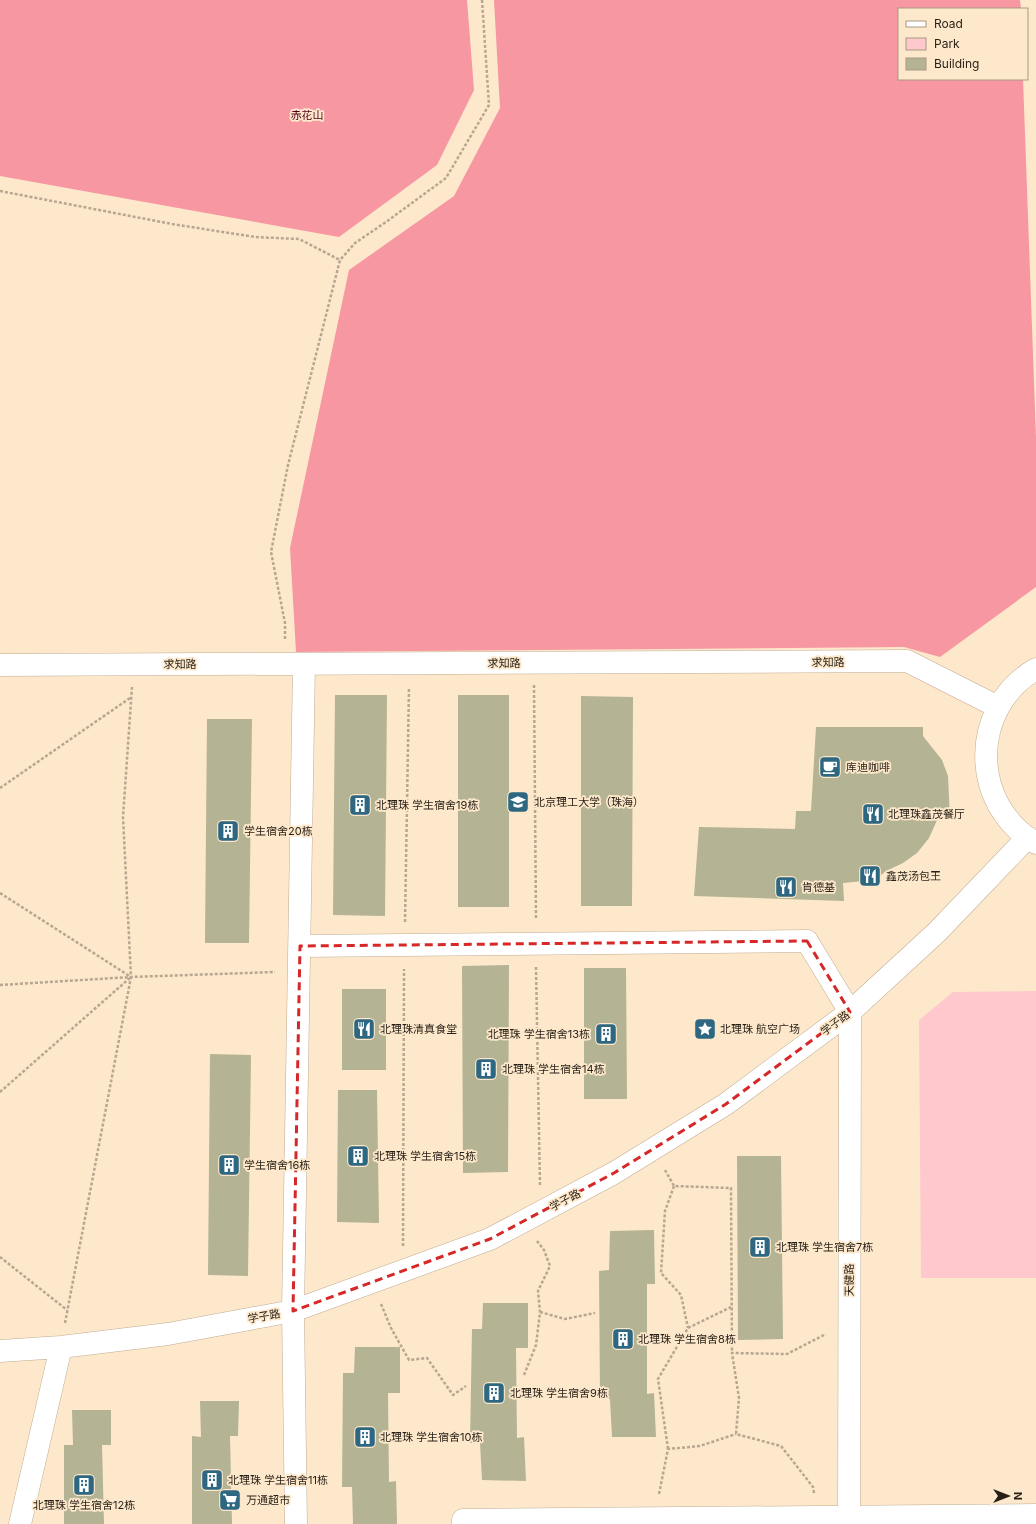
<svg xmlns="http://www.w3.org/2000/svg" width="1036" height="1524" viewBox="0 0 1036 1524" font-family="Inter,'Noto Sans SC',sans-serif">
  <rect width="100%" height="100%" fill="#fde8cc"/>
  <!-- green -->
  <path fill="#fec8cd" d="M1036 991V1278H921L919 1020 953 992Z"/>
  <!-- forest -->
  <path fill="#f797a2" d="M0 0H467L474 90 437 165 339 237 0 176Z
    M494 0H1020L1021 9H899V79H1023L1036 437V587L940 657 904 647 296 652 290 548 349 270 454 196 500 108Z"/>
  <!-- building -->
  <path fill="#b4b393" d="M335 695H387L385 916 333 915Z
    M458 695H509V907H458Z
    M581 696 633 697 632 906H581Z
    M207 719H252L249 943H205Z
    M816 727H923V736L942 760 948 776 950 819 938 818 929 838 917 853 903 863 886 871 875 880 843 883 844 901 694 896 699 827 795 829 796 811H811Z
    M509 965 508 1172 463 1173 462 966Z
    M584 968H626L627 1099H584Z
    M342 989H386V1070H342Z
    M210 1054 251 1055 248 1276 208 1275Z
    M338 1090H377L379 1223 337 1222Z
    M737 1156H781L783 1339 738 1340Z
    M654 1230 655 1284H647V1394L654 1393 656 1437H612L610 1399H600L599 1271 609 1270 610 1231Z
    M483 1303H528V1348H516L517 1438 524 1437 526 1481 482 1480 480 1443H470L472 1329H482Z
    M355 1347H400V1393H388L389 1482 396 1481 397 1524H353L352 1487H342L343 1373H354Z
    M200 1401H239L238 1436H230L232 1524H192V1436L201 1437Z
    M72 1410H111V1445H102L104 1524H64V1445H73Z"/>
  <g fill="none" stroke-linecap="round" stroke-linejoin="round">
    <!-- minor casing -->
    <g stroke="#c0ac91" stroke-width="23">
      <path id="minor" d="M0 665 907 661 998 707
        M1036 669C969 708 970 805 1036 843
        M300 946 807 941 850 1012 849 1524
        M0 1351 61 1347 168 1334 293 1311 490 1239 614 1173 726 1104 850 1012 937 932 1027 838
        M20 1524 61 1347
        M296 1524 293 1311 304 664
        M463 1524V1520L1036 1515"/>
    </g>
    <!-- path -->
    <path stroke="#b7a690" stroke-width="2.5" stroke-dasharray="3 2" stroke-linecap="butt" d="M0 191 172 224 255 237 299 239 340 260
      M285 639V623L271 552 288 465 340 260 355 243 386 222 446 178 489 105 482 0
      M534 685 536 920
      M0 788 130 698
      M0 893 131 977
      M405 922 409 687
      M536 967 540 1186
      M0 985 131 977 275 972
      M0 1092 131 977
      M665 1170 674 1186 731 1188 732 1353
      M674 1186 665 1211 661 1273 681 1295 688 1328
      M403 1246 404 969
      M0 1257 67 1310
      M381 1304 391 1328 409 1360 427 1358 453 1395 466 1386
      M540 1312 565 1319 595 1313
      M65 1323 131 977 123 817 132 687
      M524 1375 536 1345 540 1312 538 1291 550 1266 544 1250 537 1241
      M668 1449 658 1379 688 1328 731 1307
      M814 1493 813 1487 781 1446 736 1434 739 1398 732 1353 787 1354 826 1334
      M659 1494 668 1449 700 1446 736 1434"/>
    <!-- minor -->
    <use href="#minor" stroke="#fff" stroke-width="22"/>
  </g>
  <!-- marked area -->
  <path fill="none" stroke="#d62828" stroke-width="3" stroke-dasharray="8 5" stroke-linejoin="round" d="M807 941 850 1012 726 1104 614 1173 490 1239 293 1311 300 946Z"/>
  <!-- icons -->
  <defs>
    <g id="cafe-square" transform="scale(1.15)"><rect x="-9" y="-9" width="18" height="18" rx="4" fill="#2e6781" stroke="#fde8cc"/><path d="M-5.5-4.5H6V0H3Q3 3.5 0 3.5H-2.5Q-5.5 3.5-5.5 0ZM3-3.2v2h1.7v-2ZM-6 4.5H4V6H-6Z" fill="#fff"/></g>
    <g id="university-square" transform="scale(1.15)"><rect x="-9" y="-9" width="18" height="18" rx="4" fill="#2e6781" stroke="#fde8cc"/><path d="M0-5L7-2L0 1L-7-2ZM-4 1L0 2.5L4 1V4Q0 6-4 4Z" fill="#fff"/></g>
    <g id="building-square" transform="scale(1.15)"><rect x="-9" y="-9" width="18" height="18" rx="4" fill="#2e6781" stroke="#fde8cc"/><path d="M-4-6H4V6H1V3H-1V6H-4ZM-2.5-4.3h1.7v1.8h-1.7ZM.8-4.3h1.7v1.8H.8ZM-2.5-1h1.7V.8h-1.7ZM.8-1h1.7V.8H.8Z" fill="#fff"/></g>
    <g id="restaurant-square" transform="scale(1.15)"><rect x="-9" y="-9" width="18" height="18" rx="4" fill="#2e6781" stroke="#fde8cc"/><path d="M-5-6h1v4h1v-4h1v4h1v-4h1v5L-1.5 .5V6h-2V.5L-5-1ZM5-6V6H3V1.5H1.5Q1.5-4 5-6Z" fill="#fff"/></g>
    <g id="sight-square" transform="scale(1.15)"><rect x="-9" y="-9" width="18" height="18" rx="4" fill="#2e6781" stroke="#fde8cc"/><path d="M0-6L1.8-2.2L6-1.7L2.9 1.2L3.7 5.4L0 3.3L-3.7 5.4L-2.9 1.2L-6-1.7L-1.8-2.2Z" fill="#fff"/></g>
    <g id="supermarket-square" transform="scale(1.15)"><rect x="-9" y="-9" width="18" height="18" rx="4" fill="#2e6781" stroke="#fde8cc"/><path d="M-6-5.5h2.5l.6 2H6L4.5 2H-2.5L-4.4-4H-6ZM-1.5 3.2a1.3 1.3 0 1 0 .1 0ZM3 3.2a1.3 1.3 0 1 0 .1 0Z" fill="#fff"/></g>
  </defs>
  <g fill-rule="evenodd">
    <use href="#cafe-square" x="830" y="767"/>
    <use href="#university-square" x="518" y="802"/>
    <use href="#building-square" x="360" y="805"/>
    <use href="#restaurant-square" x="873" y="814"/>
    <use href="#building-square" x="228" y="831"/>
    <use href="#restaurant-square" x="870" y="876"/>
    <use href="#restaurant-square" x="786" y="887"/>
    <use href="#restaurant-square" x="364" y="1029"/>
    <use href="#sight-square" x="705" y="1029"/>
    <use href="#building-square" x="606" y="1034"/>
    <use href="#building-square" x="486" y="1069"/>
    <use href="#building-square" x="358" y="1156"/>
    <use href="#building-square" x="229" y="1165"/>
    <use href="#building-square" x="760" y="1247"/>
    <use href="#building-square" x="623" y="1339"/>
    <use href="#building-square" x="494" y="1393"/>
    <use href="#building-square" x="365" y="1437"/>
    <use href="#building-square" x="212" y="1480"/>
    <use href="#building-square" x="84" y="1485"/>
    <use href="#supermarket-square" x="230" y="1500"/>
  </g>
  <g text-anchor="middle" stroke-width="3.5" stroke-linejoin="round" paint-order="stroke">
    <!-- park labels -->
    <g font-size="11" fill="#56001a" stroke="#fde8cc">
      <text x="307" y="119">赤花山</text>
    </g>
    <!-- street labels -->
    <g font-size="11" fill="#271f15" stroke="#fde8cc">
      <text x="828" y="666">求知路</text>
      <text x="504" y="667">求知路</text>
      <text x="180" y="668">求知路</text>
      <text transform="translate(835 1023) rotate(-37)" y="4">学子路</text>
      <text transform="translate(565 1200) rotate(-28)" y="4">学子路</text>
      <text transform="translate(849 1280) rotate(-90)" y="4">天健路</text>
      <text transform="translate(264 1316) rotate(-10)" y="4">学子路</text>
    </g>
    <!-- poi labels -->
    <g font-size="11" fill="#271f15" stroke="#fde8cc" text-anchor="start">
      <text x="846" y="771">库迪咖啡</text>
      <text x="534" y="806">北京理工大学（珠海）</text>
      <text x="376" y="809">北理珠 学生宿舍19栋</text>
      <text x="888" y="818">北理珠鑫茂餐厅</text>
      <text x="244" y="835">学生宿舍20栋</text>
      <text x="886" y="880">鑫茂汤包王</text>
      <text x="802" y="891">肯德基</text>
      <text x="380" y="1033">北理珠清真食堂</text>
      <text x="720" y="1033">北理珠 航空广场</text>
      <text x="590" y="1038" text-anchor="end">北理珠 学生宿舍13栋</text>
      <text x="502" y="1073">北理珠 学生宿舍14栋</text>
      <text x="374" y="1160">北理珠 学生宿舍15栋</text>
      <text x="244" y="1169">学生宿舍16栋</text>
      <text x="776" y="1251">北理珠 学生宿舍7栋</text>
      <text x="638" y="1343">北理珠 学生宿舍8栋</text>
      <text x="510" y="1397">北理珠 学生宿舍9栋</text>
      <text x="380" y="1441">北理珠 学生宿舍10栋</text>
      <text x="228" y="1484">北理珠 学生宿舍11栋</text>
      <text x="246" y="1504">万通超市</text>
      <text x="84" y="1509" text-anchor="middle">北理珠 学生宿舍12栋</text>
    </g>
  </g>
  <!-- legend -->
  <rect x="898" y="8" width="130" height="72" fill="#fde8cc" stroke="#a79883"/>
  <rect x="906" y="21" width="20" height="6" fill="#ffffff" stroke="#a79883"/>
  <text x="934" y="28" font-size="12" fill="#271f15">Road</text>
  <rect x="906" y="38" width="20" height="12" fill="#fec8cd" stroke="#a79883"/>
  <text x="934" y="48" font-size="12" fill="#271f15">Park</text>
  <rect x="906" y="58" width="20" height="12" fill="#b4b393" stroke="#a79883"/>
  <text x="934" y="68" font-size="12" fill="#271f15">Building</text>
  <!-- north arrow -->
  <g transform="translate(1008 1496) rotate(90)" stroke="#fde8cc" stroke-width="3" paint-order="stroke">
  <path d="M0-3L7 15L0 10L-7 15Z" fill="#271f15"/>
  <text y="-6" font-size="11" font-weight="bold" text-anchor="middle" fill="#271f15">N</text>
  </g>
</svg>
